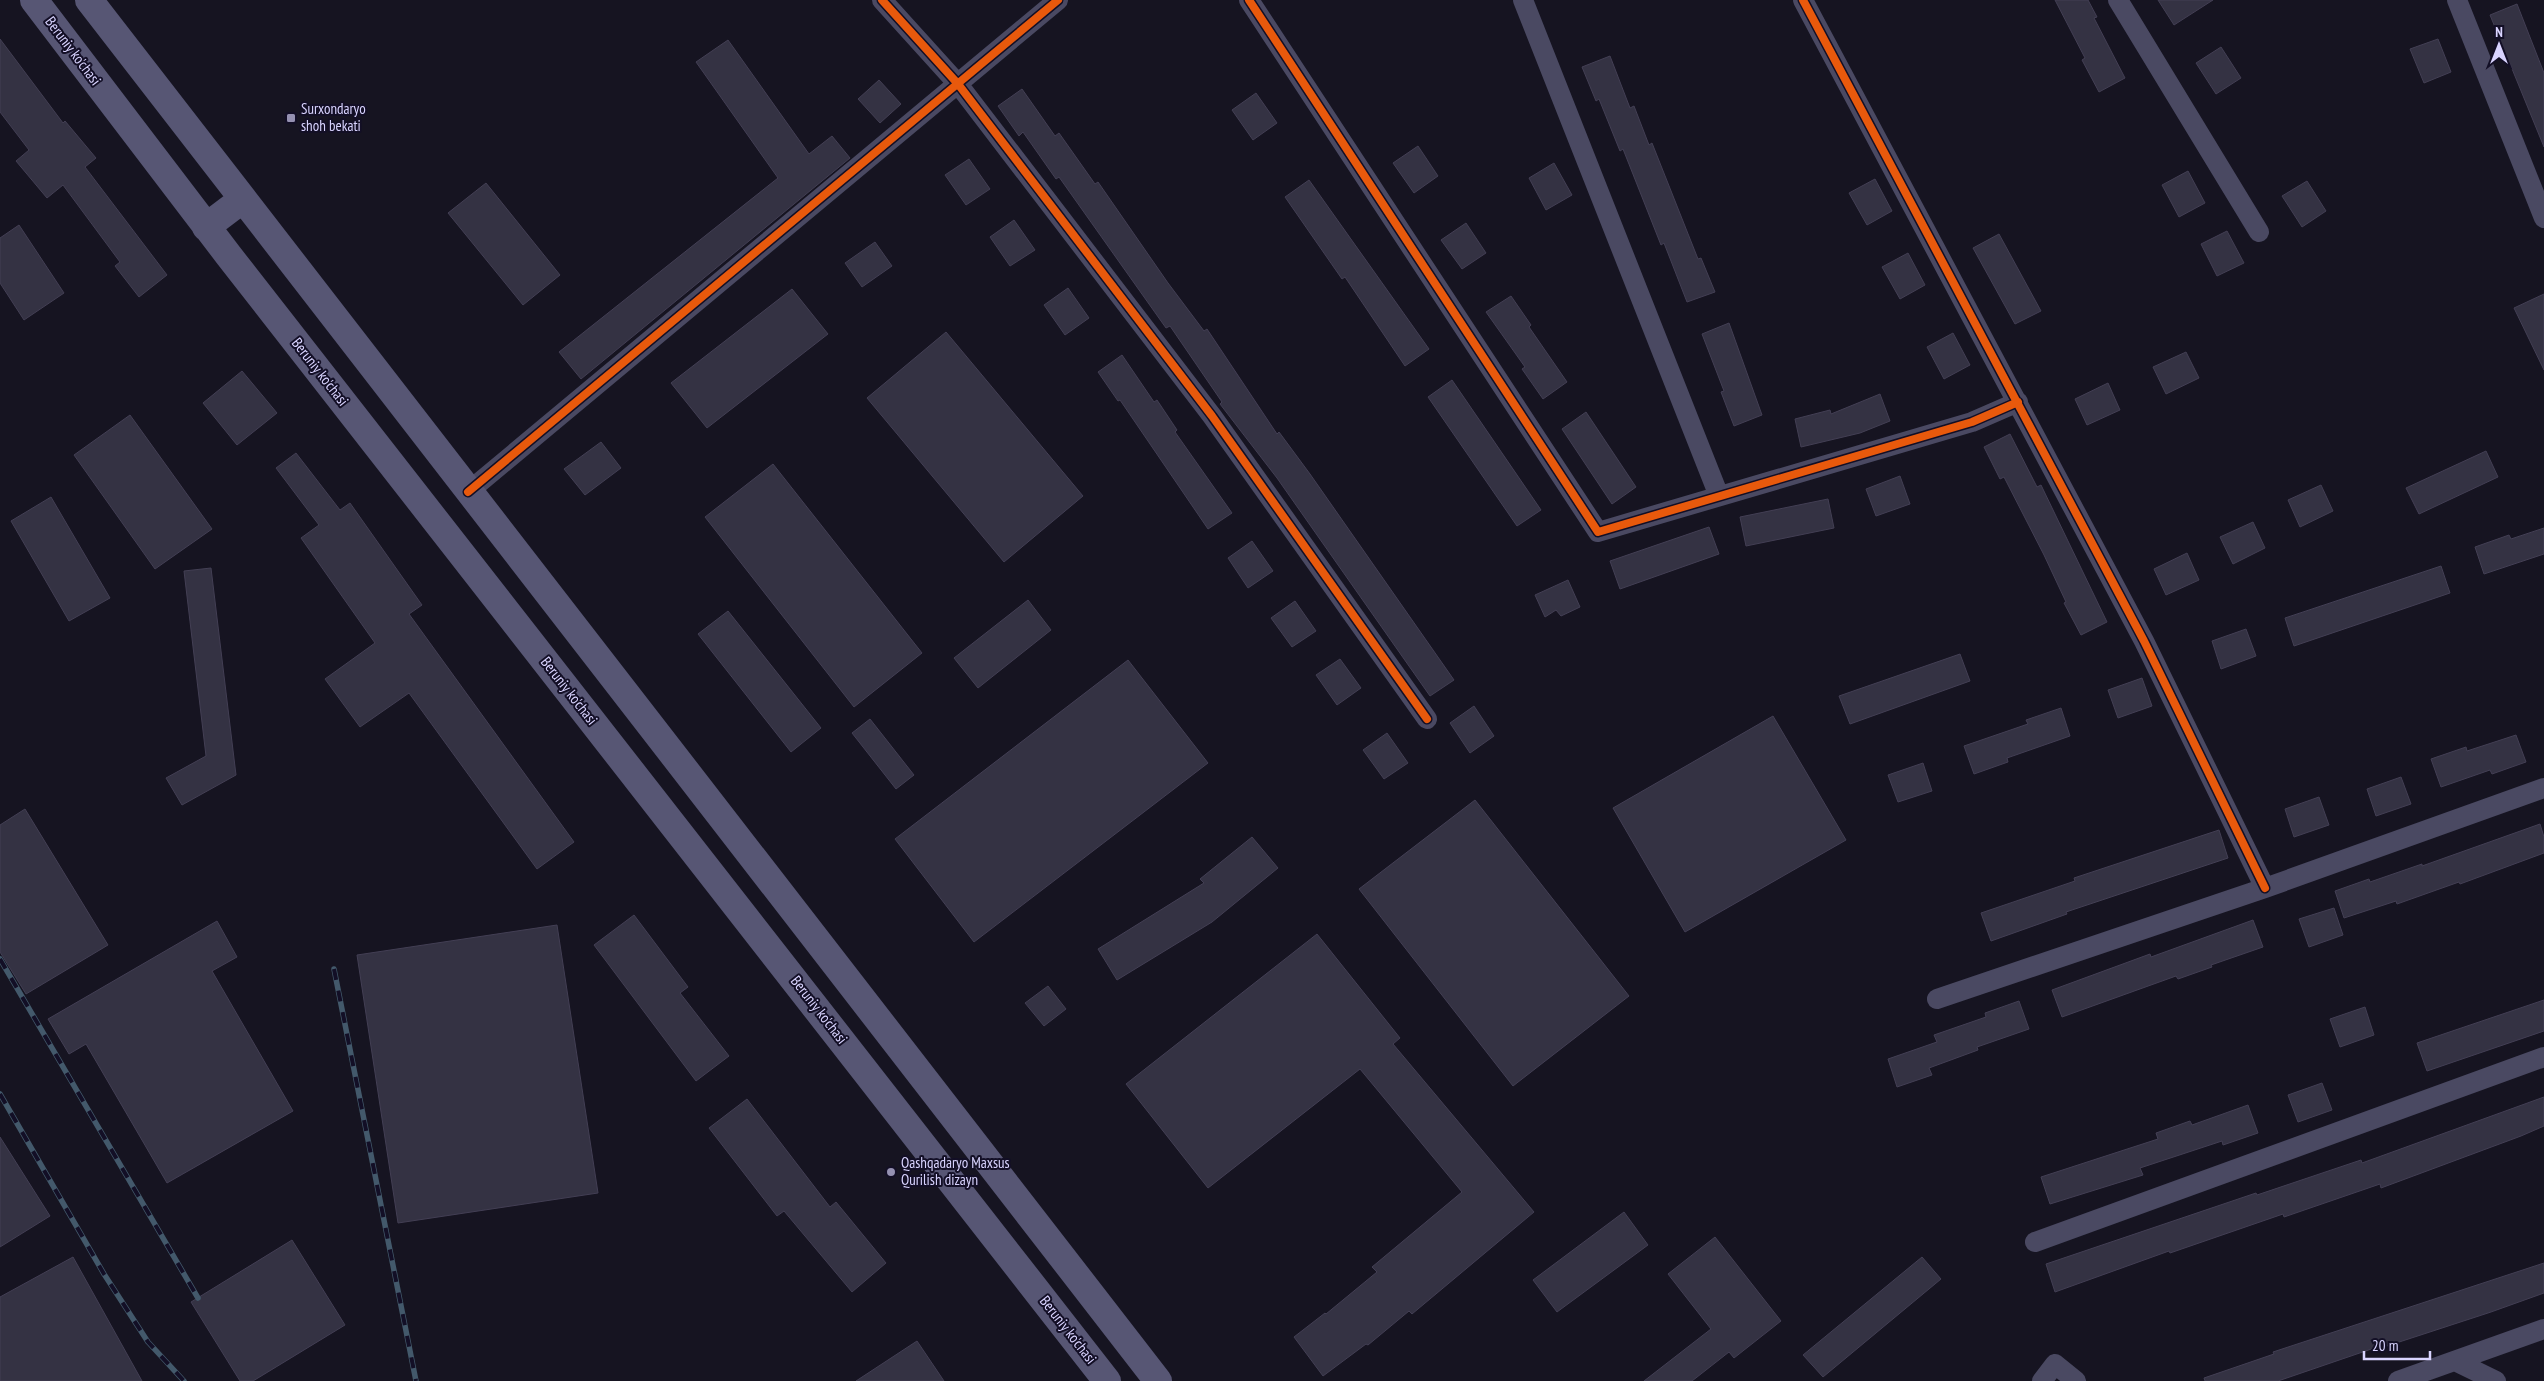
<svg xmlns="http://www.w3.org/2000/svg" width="2544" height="1381" viewBox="0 0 2544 1381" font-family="'PT Sans Narrow',sans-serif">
  <rect width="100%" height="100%" fill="#161421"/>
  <!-- building -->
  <path fill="#343243" stroke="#433f54" d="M2055 0H2088L2097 17 2094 18 2125 78 2099 92 2082 60 2085 58Z
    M2158 0H2213L2174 25Z
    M2517 4 2544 73V147L2490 15Z
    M0 39 63 123 65 121 96 158 85 167 167 275 139 297 115 266 120 262 63 185 47 198 16 161 29 150 0 112Z
    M2438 39 2451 72 2424 83 2410 49Z
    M728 40 809 154 832 136 850 158 581 379 559 352 778 178 696 62Z
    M2221 47 2241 78 2216 94 2196 63Z
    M1610 56 1630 108 1634 106 1649 145 1652 143 1698 259 1701 258 1715 292 1687 302 1664 243 1661 245 1623 149 1620 151 1599 99 1596 101 1582 67Z
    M879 80 901 104 880 123 858 99Z
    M1022 89 1055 136 1059 133 1095 184 1098 182 1168 283 1204 331 1207 329 1277 434 1279 432 1310 474 1454 680 1430 696 1277 478 1220 404 1222 402 1170 326 1166 328 1059 177 1056 179 1023 132 1019 136 998 106Z
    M1256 93 1277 123 1253 140 1232 110Z
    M1418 146 1438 176 1414 193 1393 163Z
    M969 159 990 189 966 205 945 175Z
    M1554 163 1572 195 1546 210 1529 178Z
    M2188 171 2205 203 2179 217 2162 185Z
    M1875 179 1892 211 1867 225 1849 193Z
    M1309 180 1429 349 1405 366 1345 277 1342 279 1285 197Z
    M2307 181 2326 211 2302 227 2282 196Z
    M486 183 560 275 523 305 448 213Z
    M1014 220 1035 250 1010 266 990 237Z
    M1466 223 1486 253 1462 269 1441 240Z
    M19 225 64 293 24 320 0 283V238Z
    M2227 231 2244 263 2217 276 2201 244Z
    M1999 234 2041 311 2015 324 1973 248Z
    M875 242 892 266 862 287 845 263Z
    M1908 253 1925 285 1900 299 1882 267Z
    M1068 288 1089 318 1065 335 1044 305Z
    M792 289 828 334 707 428 671 383Z
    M2544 294V370L2514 308Z
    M1511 296 1531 325 1529 327 1567 382 1543 399 1522 369 1525 367 1486 312Z
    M1729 323 1762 415 1734 426 1721 392 1724 391 1702 334Z
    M946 332 1083 496 1004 562 867 398Z
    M1953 333 1970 365 1944 379 1927 347Z
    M2186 352 2199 378 2166 394 2153 367Z
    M1122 355 1154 402 1157 400 1177 430 1175 432 1232 513 1208 529 1120 400 1118 401 1098 372Z
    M242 371 277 413 237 445 203 403Z
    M1452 380 1541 510 1517 526 1428 397Z
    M2108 383 2120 410 2087 425 2075 399Z
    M1880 394 1890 421 1860 433 1801 447 1795 419 1830 410 1831 414Z
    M1586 412 1636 487 1612 504 1562 429Z
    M130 415 212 529 155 569 74 455Z
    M2010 434 2037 487 2041 485 2107 622 2081 635 2064 603 2066 602 2044 555 2004 477 2000 479 1984 447Z
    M601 442 621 468 585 495 564 469Z
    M2486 451 2498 477 2419 514 2406 488Z
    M296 453 340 510 350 503 422 605 409 614 574 842 537 869 409 693 360 727 325 679 375 643 301 538 319 525 276 468Z
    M773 464 922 653 854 707 705 517Z
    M1900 476 1910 504 1876 516 1866 489Z
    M2321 485 2333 511 2300 527 2288 500Z
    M51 497 110 598 69 621 11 521Z
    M1828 499 1834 528 1746 546 1740 517Z
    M2253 522 2265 548 2233 564 2220 537Z
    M1709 527 1719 554 1620 589 1610 561Z
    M2544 528V554L2484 574 2475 547 2509 535 2511 539Z
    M1252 541 1273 571 1248 588 1228 558Z
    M2187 553 2199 580 2166 595 2154 569Z
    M2441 566 2450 593 2294 646 2285 618Z
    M211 568 236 775 182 805 166 778 206 756 184 571Z
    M1568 580 1580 607 1561 616 1556 610 1545 617 1535 595Z
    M1028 600 1051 630 978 688 954 658Z
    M1295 601 1316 631 1292 647 1271 618Z
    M728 611 821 728 791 752 698 634Z
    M2246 629 2256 656 2221 669 2212 641Z
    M1960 654 1970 681 1850 724 1839 696Z
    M1340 659 1361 688 1337 705 1316 675Z
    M1128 660 1208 763 974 942 895 839Z
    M2142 678 2152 706 2118 718 2108 690Z
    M1474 706 1494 736 1470 753 1450 723Z
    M2061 708 2070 736 2007 758 2008 762 1974 774 1964 746 2028 724 2026 720Z
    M1773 716 1846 840 1685 932 1613 808Z
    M870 719 914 775 896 789 852 733Z
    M1387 733 1408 763 1384 779 1363 750Z
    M2516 735 2526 762 2492 774 2490 770 2441 787 2431 759 2466 747 2467 751Z
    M1923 763 1932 791 1898 802 1888 775Z
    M2401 777 2411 804 2376 816 2367 789Z
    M2319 797 2329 825 2294 837 2285 809Z
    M1475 800 1629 996 1513 1086 1359 889Z
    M25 809 108 945 26 994 0 952V825Z
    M2540 824 2544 837V853L2460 884 2459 882 2397 904 2396 901 2344 918 2335 891 2369 879 2370 882 2422 864V866Z
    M2219 830 2228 858 2066 912 2067 914 1991 941 1981 913 2075 881 2074 878Z
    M1252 837 1278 868 1212 922 1117 980 1098 949 1204 883 1200 879Z
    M2334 908 2343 935 2309 947 2299 919Z
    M634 915 688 987 680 993 729 1056 696 1081 594 945Z
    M2253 920 2263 947 2211 965 2212 967 2178 979 2176 976 2062 1017 2052 990 2150 954 2151 957Z
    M217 921 237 957 212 971 293 1111 167 1183 86 1044 69 1054 48 1019Z
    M557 925 598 1193 398 1223 357 955Z
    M1317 934 1400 1038 1393 1044 1534 1212 1412 1314 1409 1311 1368 1345 1366 1344 1323 1376 1294 1337 1325 1313 1326 1314 1377 1272 1372 1267 1462 1192 1360 1069 1208 1188 1126 1084Z
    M1048 986 1066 1009 1044 1026 1025 1003Z
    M2544 1000V1031L2427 1071 2417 1043Z
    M2019 1001 2029 1029 1977 1047 1978 1050 1929 1068 1932 1075 1897 1087 1888 1059 1937 1042 1934 1035 1986 1017 1985 1013Z
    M2365 1007 2374 1035 2340 1047 2330 1019Z
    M2322 1083 2332 1110 2298 1122 2288 1095Z
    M2544 1097V1126L2521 1136 2381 1188 2380 1184 2284 1217 2283 1214 2170 1253 2169 1251 2055 1292 2046 1264 2256 1193 2257 1195 2361 1160 2362 1163Z
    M747 1099 830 1207 836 1202 886 1263 852 1292 784 1211 777 1216 709 1128Z
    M2248 1105 2258 1133 2223 1145 2222 1141 2140 1168 2143 1175 2050 1204 2041 1177 2158 1139 2156 1133 2190 1121 2192 1125Z
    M0 1137 50 1216 0 1247Z
    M1624 1212 1648 1245 1557 1312 1533 1280Z
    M1715 1237 1781 1321 1734 1358 1729 1352 1692 1381H1644L1711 1329 1668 1274Z
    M292 1240 345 1325 253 1381H240L191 1302Z
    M73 1257 142 1381H0V1297Z
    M1922 1257 1941 1279 1823 1377 1803 1355Z
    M2544 1263V1293L2491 1312 2387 1346 2386 1344 2278 1381H2205L2204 1378 2274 1354 2273 1352Z
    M917 1341 944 1381H856Z"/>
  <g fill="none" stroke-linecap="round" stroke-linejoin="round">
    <!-- minor -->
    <path stroke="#4a4962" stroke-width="20" d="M882 0 958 84 1212 416 1427 719
      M1249 0 1598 532 1972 422 2018 402
      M1523 0 1719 496
      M1803 0 2144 641 2265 888
      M2118 0 2259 232
      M2457 0 2544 218
      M468 492 1058 0
      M1937 999 2265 888 2544 788
      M2035 1242 2544 1057
      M2455 1361 2496 1381
      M2042 1381 2055 1364 2076 1381
      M2398 1381 2544 1329"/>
    <!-- secondary -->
    <path stroke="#575674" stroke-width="28" d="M34 0 229 256 1107 1381
      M89 0 1158 1381
      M206 227 243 199"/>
    <!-- rail casing -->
    <g stroke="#43596b" stroke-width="5.5">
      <path id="rail" d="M0 959 198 1298
        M334 969 416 1381
        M0 1094 104 1274 148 1342 184 1381"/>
    </g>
    <!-- rail -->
    <use href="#rail" stroke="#130f26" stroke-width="4" stroke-dasharray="11" stroke-linecap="butt"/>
    <!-- cycleway casing -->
    <g stroke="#130f26" stroke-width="11">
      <path id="cycleway" d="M882 0 958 84 1212 416 1427 719
        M1249 0 1598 532 1972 422 2018 402
        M1803 0 2144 641 2265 888
        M468 492 1058 0"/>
    </g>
    <!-- cycleway -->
    <use href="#cycleway" stroke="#e8590c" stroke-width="8"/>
  </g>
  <!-- markers -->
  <g fill="#9591b1" stroke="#130f26" stroke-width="2">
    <rect x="286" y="113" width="10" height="10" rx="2.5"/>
    <circle cx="891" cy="1172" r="5"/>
  </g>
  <g text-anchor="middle" stroke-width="4" stroke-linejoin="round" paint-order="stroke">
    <!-- street labels -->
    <g font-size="15" fill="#d9d4ff" stroke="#130f26">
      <text transform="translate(73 51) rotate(53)" y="5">Beruniy ko'chasi</text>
      <text transform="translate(320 372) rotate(52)" y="5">Beruniy ko'chasi</text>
      <text transform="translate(569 691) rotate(52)" y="5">Beruniy ko'chasi</text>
      <text transform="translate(819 1010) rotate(52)" y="5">Beruniy ko'chasi</text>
      <text transform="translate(1068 1330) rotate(52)" y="5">Beruniy ko'chasi</text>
    </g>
    <!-- poi labels -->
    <g font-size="15" fill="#d9d4ff" stroke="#130f26" text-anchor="start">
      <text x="301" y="114">Surxondaryo<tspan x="301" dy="17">shoh bekati</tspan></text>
      <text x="901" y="1168">Qashqadaryo Maxsus<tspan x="901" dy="17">Qurilish dizayn</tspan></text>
    </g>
  </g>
  <!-- north arrow -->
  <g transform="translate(2499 45)" stroke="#130f26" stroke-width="4" paint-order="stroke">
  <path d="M0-4L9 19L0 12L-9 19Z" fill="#d9d4ff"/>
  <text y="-8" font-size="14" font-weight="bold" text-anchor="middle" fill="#d9d4ff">N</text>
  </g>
  <!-- scale -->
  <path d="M2364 1351v8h66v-8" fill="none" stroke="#d9d4ff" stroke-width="2.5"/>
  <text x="2372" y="1351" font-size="15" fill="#d9d4ff" stroke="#130f26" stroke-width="4" paint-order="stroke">20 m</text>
</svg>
